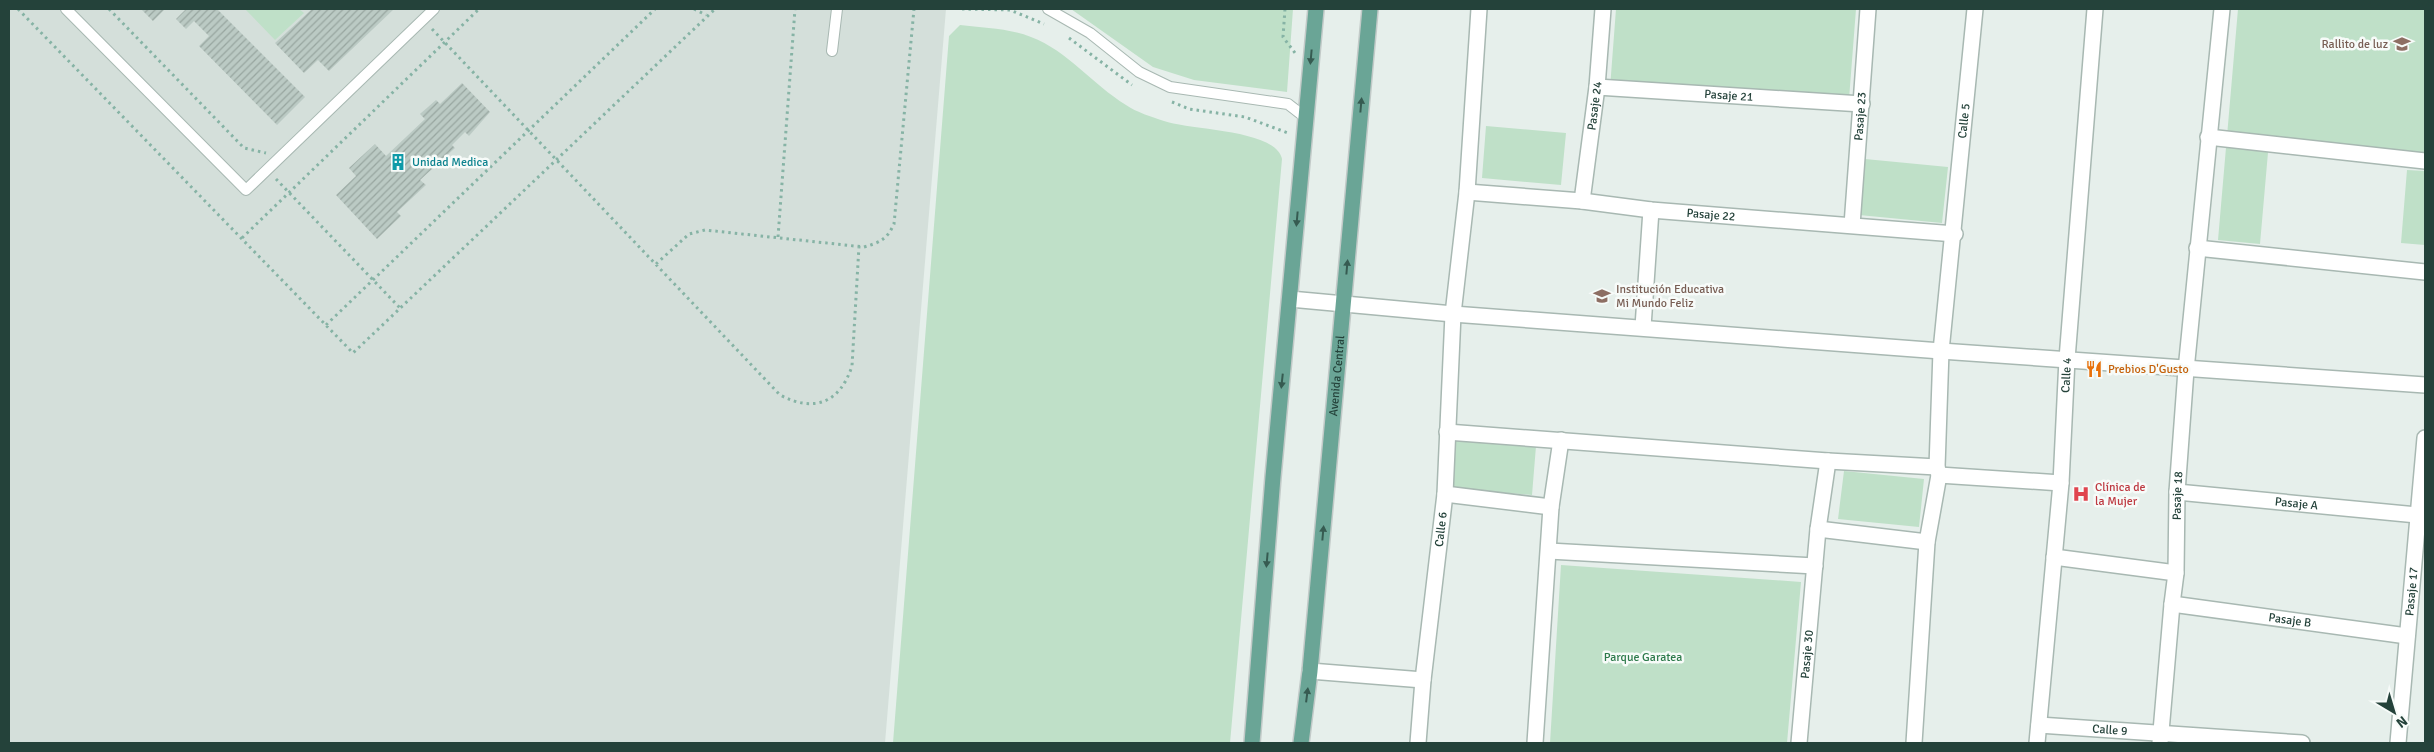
<svg xmlns="http://www.w3.org/2000/svg" width="2434" height="752" viewBox="0 0 2434 752" font-family="Signika,sans-serif">
  <defs>
    <pattern id="building-hatch" width="6" height="6" patternUnits="userSpaceOnUse" patternTransform="scale(1.25)"><rect width="6" height="6" fill="#bbcac4"/><path d="M-1 1l2-2M0 6l6-6M5 7l2-2" fill="none" stroke="#98a6a0"/></pattern>
  </defs>
  <rect width="100%" height="100%" fill="#e6efeb"/>
  <!-- built -->
  <path fill="#d4dfda" d="M9 9H946L885 743H9Z"/>
  <!-- green -->
  <path fill="#bfe0c8" d="M245 9H299L304 13 275 40Z
    M1071 9H1293L1287 92 1194 80 1153 67Z
    M1616 9H1856L1849 99 1610 88Z
    M2238 9H2425V154L2269 141 2260 244 2218 240Z
    M960 25C983 28 1008 28 1031 37 1068 51 1092 84 1126 105 1136 112 1152 117 1164 121 1188 130 1276 129 1282 159L1230 743H893L949 36Z
    M1486 126 1566 133 1561 185 1482 178Z
    M1865 159 1948 167 1942 223 1859 215Z
    M2407 170 2425 171V245L2401 243Z
    M1455 439 1536 446 1532 495 1450 488Z
    M1844 471 1924 479 1919 527 1838 519Z
    M1561 565 1801 582 1787 743H1550Z"/>
  <!-- building -->
  <path fill="url(#building-hatch)" d="M141 9H165L153 21Z
    M186 9H217L305 97 277 125 199 46 209 36 194 21 186 29 176 19Z
    M312 9H394L329 71 318 60 304 73 275 43Z
    M462 83 490 112 469 136 465 132 452 145 455 148 420 180 426 185 397 212 401 216 377 239 336 195 356 176 349 168 375 144 386 156 425 119 420 114 436 100 440 104Z"/>
  <g fill="none" stroke-linecap="round" stroke-linejoin="round">
    <!-- lane casing -->
    <g stroke="#a8b8b2" stroke-width="12">
      <path id="lane" d="M66 9 246 190 434 9
        M1048 9 1090 33 1139 72 1170 87 1288 104 1306 118
        M832 51 837 9"/>
    </g>
    <!-- street casing -->
    <g stroke="#a8b8b2" stroke-width="18">
      <g id="street">
        <path id="s1" d="M1597 87 1862 104"/>
        <path d="M2208 137 2425 161"/>
        <path id="s2" d="M1467 192 1582 201 1651 210 1955 234"/>
        <path id="s3" d="M1582 201 1597 87 1603 9"/>
        <path id="s4" d="M1852 225 1868 9"/>
        <path d="M2197 248 2425 272"/>
        <path d="M1290 299 1453 314 1941 351 2425 385"/>
        <path d="M1643 327 1651 210"/>
        <path d="M1447 432 1828 461 1937 467"/>
        <path d="M1939 475 2061 483"/>
        <path id="s5" d="M2177 492 2417 515"/>
        <path d="M1445 494 1551 507"/>
        <path d="M1818 529 1927 542"/>
        <path d="M1549 551 1815 566"/>
        <path d="M2054 557 2176 573"/>
        <path id="s6" d="M2172 604 2407 636"/>
        <path d="M1310 671 1423 680"/>
        <path id="s7" d="M2039 725 2302 743"/>
        <path id="s8" d="M1418 743 1423 680 1445 494 1453 314 1467 192 1479 9"/>
        <path d="M1535 743 1551 507 1561 440"/>
        <path id="s9" d="M1799 743 1818 529 1828 461"/>
        <path id="s10" d="M1914 743 1927 542 1939 475 1937 467 1941 351 1975 9"/>
        <path id="s11" d="M2037 743 2061 483 2067 359 2095 9"/>
        <path id="s12" d="M2160 743 2172 604 2176 573 2177 492 2186 370 2222 9"/>
        <path id="s13" d="M2398 743 2425 438"/>
      </g>
    </g>
    <!-- primary casing -->
    <g stroke="#c2cac8" stroke-width="18">
      <g id="primary">
        <path d="M1252 743 1273 477 1316 9"/>
        <path id="s14" d="M1301 743 1310 671 1370 9"/>
      </g>
    </g>
    <!-- path -->
    <path stroke="#86b3a5" stroke-width="3" stroke-dasharray="2.5 4" stroke-linecap="butt" d="M18 9 353 353 715 9
      M109 9 244 148 266 153
      M694 9 706 15
      M962 9 1010 10 1044 24
      M1285 9 1283 37 1295 53
      M432 29 780 395C814 413 840 403 852 366L859 246
      M1069 38 1132 85
      M1172 102 1189 109 1245 117 1288 133
      M276 179 400 308
      M778 237 795 9
      M242 238 479 9
      M656 264 689 234 705 230 864 247C881 242 887 239 894 224L914 9
      M326 325 655 9"/>
    <!-- lane -->
    <use href="#lane" stroke="#fff" stroke-width="10"/>
    <!-- street -->
    <use href="#street" stroke="#fff" stroke-width="15"/>
    <!-- primary -->
    <use href="#primary" stroke="#6aa596" stroke-width="15"/>
  </g>
  <!-- one-way arrows -->
  <defs><path id="oneway-solid" d="M-6-.8H1V-3.2L6.5 0L1 3.2V.8H-6Z" transform="scale(1.25)"/></defs>
  <g fill="#365b51">
    <use href="#oneway-solid" transform="translate(1311 57) rotate(95)"/>
    <use href="#oneway-solid" transform="translate(1361 105) rotate(-85)"/>
    <use href="#oneway-solid" transform="translate(1297 219) rotate(95)"/>
    <use href="#oneway-solid" transform="translate(1347 267) rotate(-85)"/>
    <use href="#oneway-solid" transform="translate(1282 381) rotate(96)"/>
    <use href="#oneway-solid" transform="translate(1323 533) rotate(-85)"/>
    <use href="#oneway-solid" transform="translate(1267 560) rotate(95)"/>
    <use href="#oneway-solid" transform="translate(1307 695) rotate(-83)"/>
  </g>
  <!-- icons -->
  <defs>
    <g id="university-bare" transform="scale(1.35)"><path d="M0-5L7-2L0 1L-7-2ZM-4 1L0 2.5L4 1V4Q0 6-4 4Z" fill="#8d6e63" stroke="#f7fbf9" stroke-width="2.5" paint-order="stroke"/></g>
    <g id="building-bare" transform="scale(1.35)"><path d="M-4-6H4V6H1V3H-1V6H-4ZM-2.5-4.3h1.7v1.8h-1.7ZM.8-4.3h1.7v1.8H.8ZM-2.5-1h1.7V.8h-1.7ZM.8-1h1.7V.8H.8Z" fill="#0f9aa8" stroke="#f7fbf9" stroke-width="2.5" paint-order="stroke"/></g>
    <g id="school-bare" transform="scale(1.35)"><path d="M0-5L7-2L0 1L-7-2ZM-4 1L0 2.5L4 1V4Q0 6-4 4Z" fill="#8d6e63" stroke="#f7fbf9" stroke-width="2.5" paint-order="stroke"/></g>
    <g id="restaurant-bare" transform="scale(1.35)"><path d="M-5-6h1v4h1v-4h1v4h1v-4h1v5L-1.5 .5V6h-2V.5L-5-1ZM5-6V6H3V1.5H1.5Q1.5-4 5-6Z" fill="#e8710a" stroke="#f7fbf9" stroke-width="2.5" paint-order="stroke"/></g>
    <g id="hospital-bare" transform="scale(1.35)"><path d="M-5-5h3v3.5h4V-5h3V5h-3V1.5h-4V5h-3Z" fill="#e0444e" stroke="#f7fbf9" stroke-width="2.5" paint-order="stroke"/></g>
  </defs>
  <g fill-rule="evenodd">
    <use href="#university-bare" x="2402" y="44"/>
    <use href="#building-bare" x="398" y="162"/>
    <use href="#school-bare" x="1602" y="296"/>
    <use href="#restaurant-bare" x="2094" y="369"/>
    <use href="#hospital-bare" x="2081" y="494"/>
  </g>
  <g text-anchor="middle" stroke-width="5" stroke-linejoin="round" paint-order="stroke">
    <!-- education labels -->
    <g font-size="12" fill="#785e54" stroke="#f7fbf9" text-anchor="end">
      <text x="2388" y="48">Rallito de luz</text>
      <text x="1616" y="293" text-anchor="start">Institución Educativa<tspan x="1616" dy="14">Mi Mundo Feliz</tspan></text>
    </g>
    <!-- street labels -->
    <g font-size="12" fill="#24423a" stroke="#f7fbf9">
      <text dy="4" stroke="none"><textPath href="#s1" startOffset="132">Pasaje 21</textPath></text>
      <text dy="4" stroke="none"><textPath href="#s3" startOffset="96">Pasaje 24</textPath></text>
      <text dy="4" stroke="none"><textPath href="#s4" startOffset="109">Pasaje 23</textPath></text>
      <text dy="4" stroke="none"><textPath href="#s10" startOffset="625">Calle 5</textPath></text>
      <text dy="4" stroke="none"><textPath href="#s2" startOffset="245">Pasaje 22</textPath></text>
      <text dy="4" stroke="none"><textPath href="#s14" startOffset="369">Avenida Central</textPath></text>
      <text dy="4" stroke="none"><textPath href="#s11" startOffset="369">Calle 4</textPath></text>
      <text dy="4" stroke="none"><textPath href="#s12" startOffset="248">Pasaje 18</textPath></text>
      <text dy="4" stroke="none"><textPath href="#s5" startOffset="120">Pasaje A</textPath></text>
      <text dy="4" stroke="none"><textPath href="#s8" startOffset="215">Calle 6</textPath></text>
      <text dy="4" stroke="none"><textPath href="#s13" startOffset="152">Pasaje 17</textPath></text>
      <text dy="4" stroke="none"><textPath href="#s6" startOffset="119">Pasaje B</textPath></text>
      <text dy="4" stroke="none"><textPath href="#s9" startOffset="89">Pasaje 30</textPath></text>
      <text dy="4" stroke="none"><textPath href="#s7" startOffset="71">Calle 9</textPath></text>
    </g>
    <!-- culture labels -->
    <g font-size="12" fill="#0d838f" stroke="#f7fbf9" text-anchor="start">
      <text x="412" y="166">Unidad Medica</text>
    </g>
    <!-- food labels -->
    <g font-size="12" fill="#c56008" stroke="#f7fbf9" text-anchor="start">
      <text x="2108" y="373">Prebios D'Gusto</text>
    </g>
    <!-- health labels -->
    <g font-size="12" fill="#be3a42" stroke="#f7fbf9" text-anchor="start">
      <text x="2095" y="491">Clínica de<tspan x="2095" dy="14">la Mujer</tspan></text>
    </g>
    <!-- park labels -->
    <g font-size="12" fill="#2d7a4b" stroke="#f7fbf9">
      <text x="1643" y="661">Parque Garatea</text>
    </g>
  </g>
  <!-- border -->
  <rect width="2434" height="752" fill="none" stroke="#24423a" stroke-width="20"/>
  <!-- north arrow -->
  <g transform="translate(2394 712) rotate(142)" stroke="#f7fbf9" stroke-width="4" paint-order="stroke">
  <path d="M0-4L9 19L0 12L-9 19Z" fill="#24423a"/>
  <text y="-8" font-size="14" font-weight="bold" text-anchor="middle" fill="#24423a">N</text>
  </g>
</svg>
